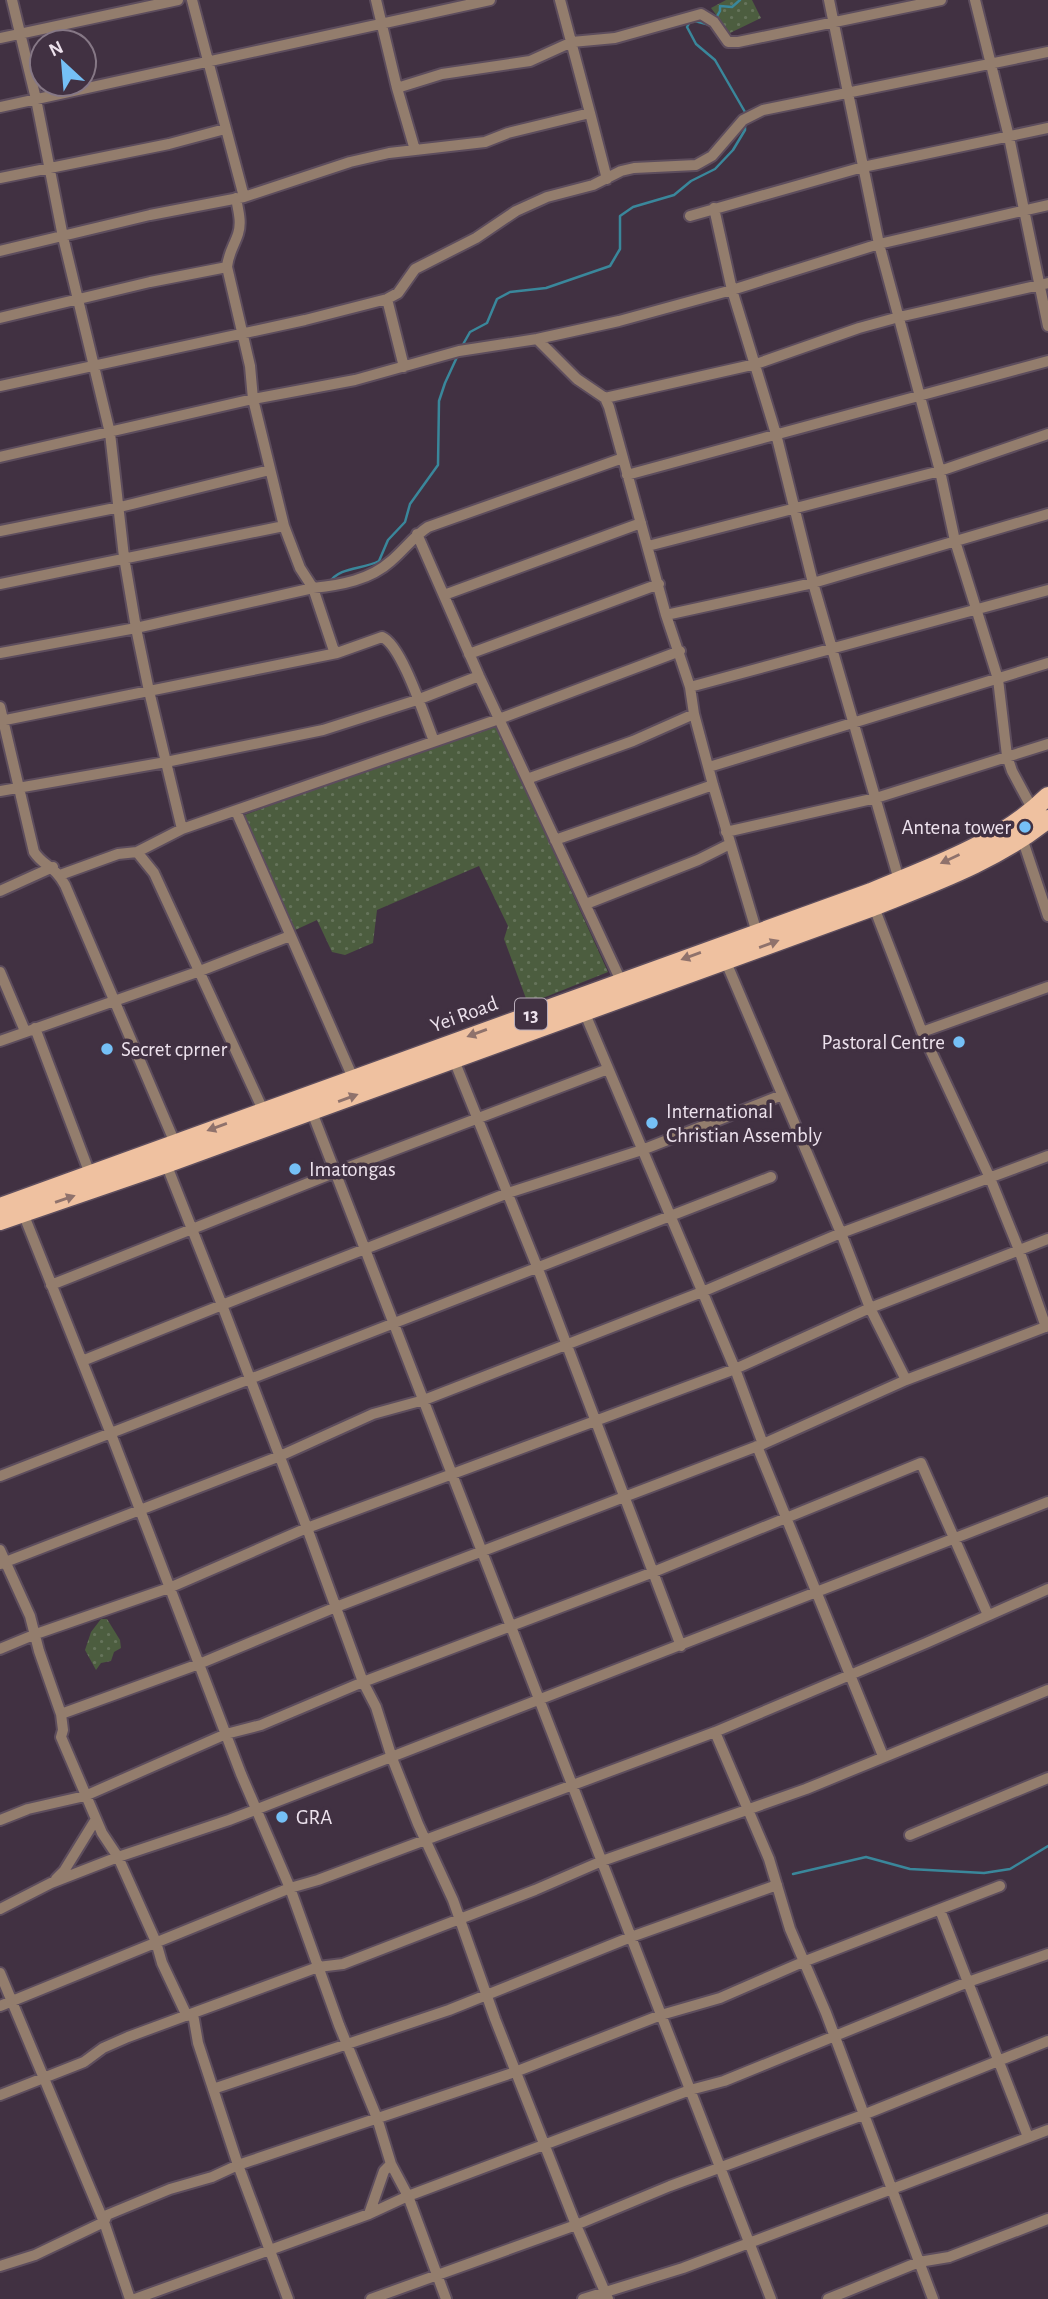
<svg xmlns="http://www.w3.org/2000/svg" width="1048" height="2299" viewBox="0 0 1048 2299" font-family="'Alegreya Sans',sans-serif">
  <defs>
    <pattern id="grass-dots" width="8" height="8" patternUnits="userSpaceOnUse" patternTransform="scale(1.75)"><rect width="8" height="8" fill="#4c5d3f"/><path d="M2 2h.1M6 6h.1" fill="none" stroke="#66745b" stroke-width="1.8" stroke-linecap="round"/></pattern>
  </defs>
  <rect width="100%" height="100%" fill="#413142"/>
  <!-- grass -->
  <path fill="url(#grass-dots)" d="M726 0H752L761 18 730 33 711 8Z
    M495 723 608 972 528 1004 504 939 508 926 479 866 377 910 373 943 345 955 332 952 317 920 293 931 242 816Z
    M101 1619H107L120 1640 121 1648 114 1652 111 1661 101 1663 96 1670 85 1650 91 1632Z"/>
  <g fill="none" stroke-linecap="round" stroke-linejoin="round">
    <!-- stream -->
    <path stroke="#3a879b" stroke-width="2.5" d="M716 18 720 11V6L732 7 740 0
      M710 25 691 20 687 27 696 44 715 60 745 112V117
      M461 348 470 332 487 323 497 299 510 292 546 288 610 266 620 249V216L633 207 674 195 691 181 715 169 733 150 745 130V123
      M329 583C340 566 362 570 379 561L388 540 405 522 410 504 438 465 439 401 445 383 457 357
      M793 1874 866 1857 910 1869 984 1873 1010 1869 1048 1846"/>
    <!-- street casing -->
    <g stroke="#5d4d5d" stroke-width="14">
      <path id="street" d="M12 0 36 99 63 237 110 433 124 557 136 628 149 691 182 829
        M192 0 244 197
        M376 0 397 88 415 150
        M829 0 879 244 940 471 955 541 998 679 1007 756 1012 771 1033 810
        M975 0 1009 137 1048 326
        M0 38 178 0
        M397 88 442 74 530 61 572 42 615 38 701 14 714 22 728 42H738L941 0
        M0 107 490 0
        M590 113 607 179
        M0 178 169 144 225 129
        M236 198C238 210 242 222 238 234 234 246 228 254 227 267L250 366 253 399 284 526 300 568 313 588 333 648 337 653 382 637C402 645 425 719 434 741
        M714 208 732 290 776 434 813 583 899 880
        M690 216 863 167 1048 128
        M0 251 150 215 244 197 350 162 389 153 485 142 508 133 590 113 560 0
        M387 299 404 367
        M0 318 150 282 227 267
        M537 339 577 379 605 398 609 407 666 615 690 687 694 714 713 785 757 933
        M0 386 305 320 387 299 398 293 415 269 476 238 516 211 547 197 593 185 621 171 634 168 696 165 712 156 743 120 763 110 1048 52
        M605 398 756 364 859 328 899 317 1048 283
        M0 457 253 399 355 380 459 351 537 339 619 321 732 290 879 244 1048 205
        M627 475 1048 361
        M0 531 120 507 270 470
        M417 534 479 676 621 981
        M648 546 940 471 1048 434
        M0 584 284 526
        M444 595 641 523
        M666 615 813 583 1048 514
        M0 653 136 628 313 588C341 585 370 580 391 561 404 550 414 536 428 527L623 458
        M469 654 659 584
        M690 687 1048 590
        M0 707 34 852C44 867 54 865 65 885L175 1143
        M0 721 337 653
        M709 767 1048 663
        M527 779 633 741 694 714
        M0 791 166 762 323 730 417 700 479 676
        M236 811 353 1078
        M726 832 876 798 1048 744
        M1021 835 1048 916
        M555 840 713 785
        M137 852 182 829 499 719 680 651
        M60 875 118 854 137 852 154 873 263 1110
        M0 891 53 867
        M872 902 922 1032 990 1178 1019 1250 1046 1327
        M586 904 698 860 730 844
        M723 955 841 1233 870 1308 906 1380
        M0 972 25 1031
        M583 1009 735 1369 763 1444
        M35 1028 90 1174
        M922 1032 1048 987
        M0 1041 200 971 290 936
        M452 1055 538 1269 681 1646
        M310 1107 771 2299
        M23 1213 111 1434 241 1774 290 1888 339 2025 377 2118 391 2164 408 2196 446 2299
        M51 1285 336 1172 608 1069
        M82 1361 222 1305 165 1161
        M757 1446 883 1756
        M0 1476 771 1177
        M0 1550 30 1616 39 1651 61 1714 63 1730 61 1737 102 1833 118 1857 156 1942 162 1963 187 2016
        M0 1564 280 1456 373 1414 424 1400 702 1292 841 1233 1048 1156
        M0 1649 36 1634 169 1588 307 1528 735 1369 870 1308 1048 1239
        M61 1714 199 1664 336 1607 763 1444 906 1380 1048 1326
        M715 1732 769 1859 790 1929 826 2013 933 2299
        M0 1820 28 1809 85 1796 226 1734 261 1725 363 1682 651 1573 921 1463 988 1615
        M910 1835 1048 1778
        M56 1879 64 1871 96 1819
        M0 1909 51 1883 118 1857 229 1820 1048 1502
        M940 1910 1028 2137
        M0 1973 104 2222 35 2255 0 2266
        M0 2006 290 1888 318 1880 715 1732 926 1643 1048 1589
        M193 2014 198 2043 238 2165 515 2072 661 2015 720 1998 803 1962 1000 1886
        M213 2089 449 2010 631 1937 777 1885
        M0 2095 84 2062 103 2048 128 2037 318 1967 343 1964 535 1890 602 1861 806 1789 1048 1690
        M369 2214 384 2171 391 2164
        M130 2299 104 2222 107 2215 170 2189 212 2177 238 2165 288 2299
        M135 2299 369 2214 408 2196 690 2090 724 2081 968 1982 1048 1954
        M371 2299 576 2225 670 2186 863 2115 1048 2041
        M583 2299 683 2268 1048 2130
        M608 2299 576 2225 495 2019 453 1900 418 1824 392 1758 376 1707 363 1682 307 1528 222 1305 508 1193 642 1150 782 1095
        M828 2299 919 2262 949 2257 1048 2219"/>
    </g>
    <!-- primary casing -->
    <g stroke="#5d4d5d" stroke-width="21">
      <path id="primary" d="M0 1207 871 892C932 866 999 844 1048 796
        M0 1221 166 1164 873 907C933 883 998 860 1048 819"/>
    </g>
    <!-- street -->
    <use href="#street" stroke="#937d6d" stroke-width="10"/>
    <!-- primary -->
    <use href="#primary" stroke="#efc1a0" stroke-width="18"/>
  </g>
  <!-- one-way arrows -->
  <defs><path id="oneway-solid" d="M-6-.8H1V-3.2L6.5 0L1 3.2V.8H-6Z" transform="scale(1.75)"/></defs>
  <g fill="#8f726c">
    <use href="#oneway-solid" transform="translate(950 859) rotate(155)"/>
    <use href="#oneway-solid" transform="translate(769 944) rotate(-20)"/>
    <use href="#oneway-solid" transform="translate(691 956) rotate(160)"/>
    <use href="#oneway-solid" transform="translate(477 1033) rotate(160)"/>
    <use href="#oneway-solid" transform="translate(348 1098) rotate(-20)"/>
    <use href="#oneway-solid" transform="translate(217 1127) rotate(160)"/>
    <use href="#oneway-solid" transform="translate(65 1199) rotate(-19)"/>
  </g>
  <!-- markers -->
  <g fill="#75c0f6" stroke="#413142" stroke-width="2.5">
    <circle cx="1025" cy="827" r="7"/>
    <circle cx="959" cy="1042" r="7"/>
    <circle cx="107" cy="1049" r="7"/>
    <circle cx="652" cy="1123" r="7"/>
    <circle cx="295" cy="1169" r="7"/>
    <circle cx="282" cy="1817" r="7"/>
  </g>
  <g text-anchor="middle" stroke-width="7" stroke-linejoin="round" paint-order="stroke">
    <!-- shield labels -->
    <rect fill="#413142" stroke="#b9adba" stroke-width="2" x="515" y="998.5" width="32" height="31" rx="5"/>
    <g font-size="19" font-weight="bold" fill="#ede2ed">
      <text x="531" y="1021">13</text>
    </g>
    <!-- poi labels -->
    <g font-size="21" fill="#ede2ed" stroke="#413142" text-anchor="start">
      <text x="1011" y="834" text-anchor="end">Antena tower</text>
      <text x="945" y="1049" text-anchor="end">Pastoral Centre</text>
      <text x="121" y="1056">Secret cprner</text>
      <text x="666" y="1118">International<tspan x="666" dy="24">Christian Assembly</tspan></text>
      <text x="309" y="1176">Imatongas</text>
      <text x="296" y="1824">GRA</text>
    </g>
    <!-- street labels -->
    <g font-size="21" fill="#ede2ed" stroke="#413142">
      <text transform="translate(464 1014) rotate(-20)" y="7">Yei Road</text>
    </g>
  </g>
  <!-- north arrow -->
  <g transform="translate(63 63) rotate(334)"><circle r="33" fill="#413142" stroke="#867886" stroke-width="2"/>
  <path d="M0-5L12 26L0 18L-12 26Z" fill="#75c0f6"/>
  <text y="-10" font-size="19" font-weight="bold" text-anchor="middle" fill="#ede2ed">N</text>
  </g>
</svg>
